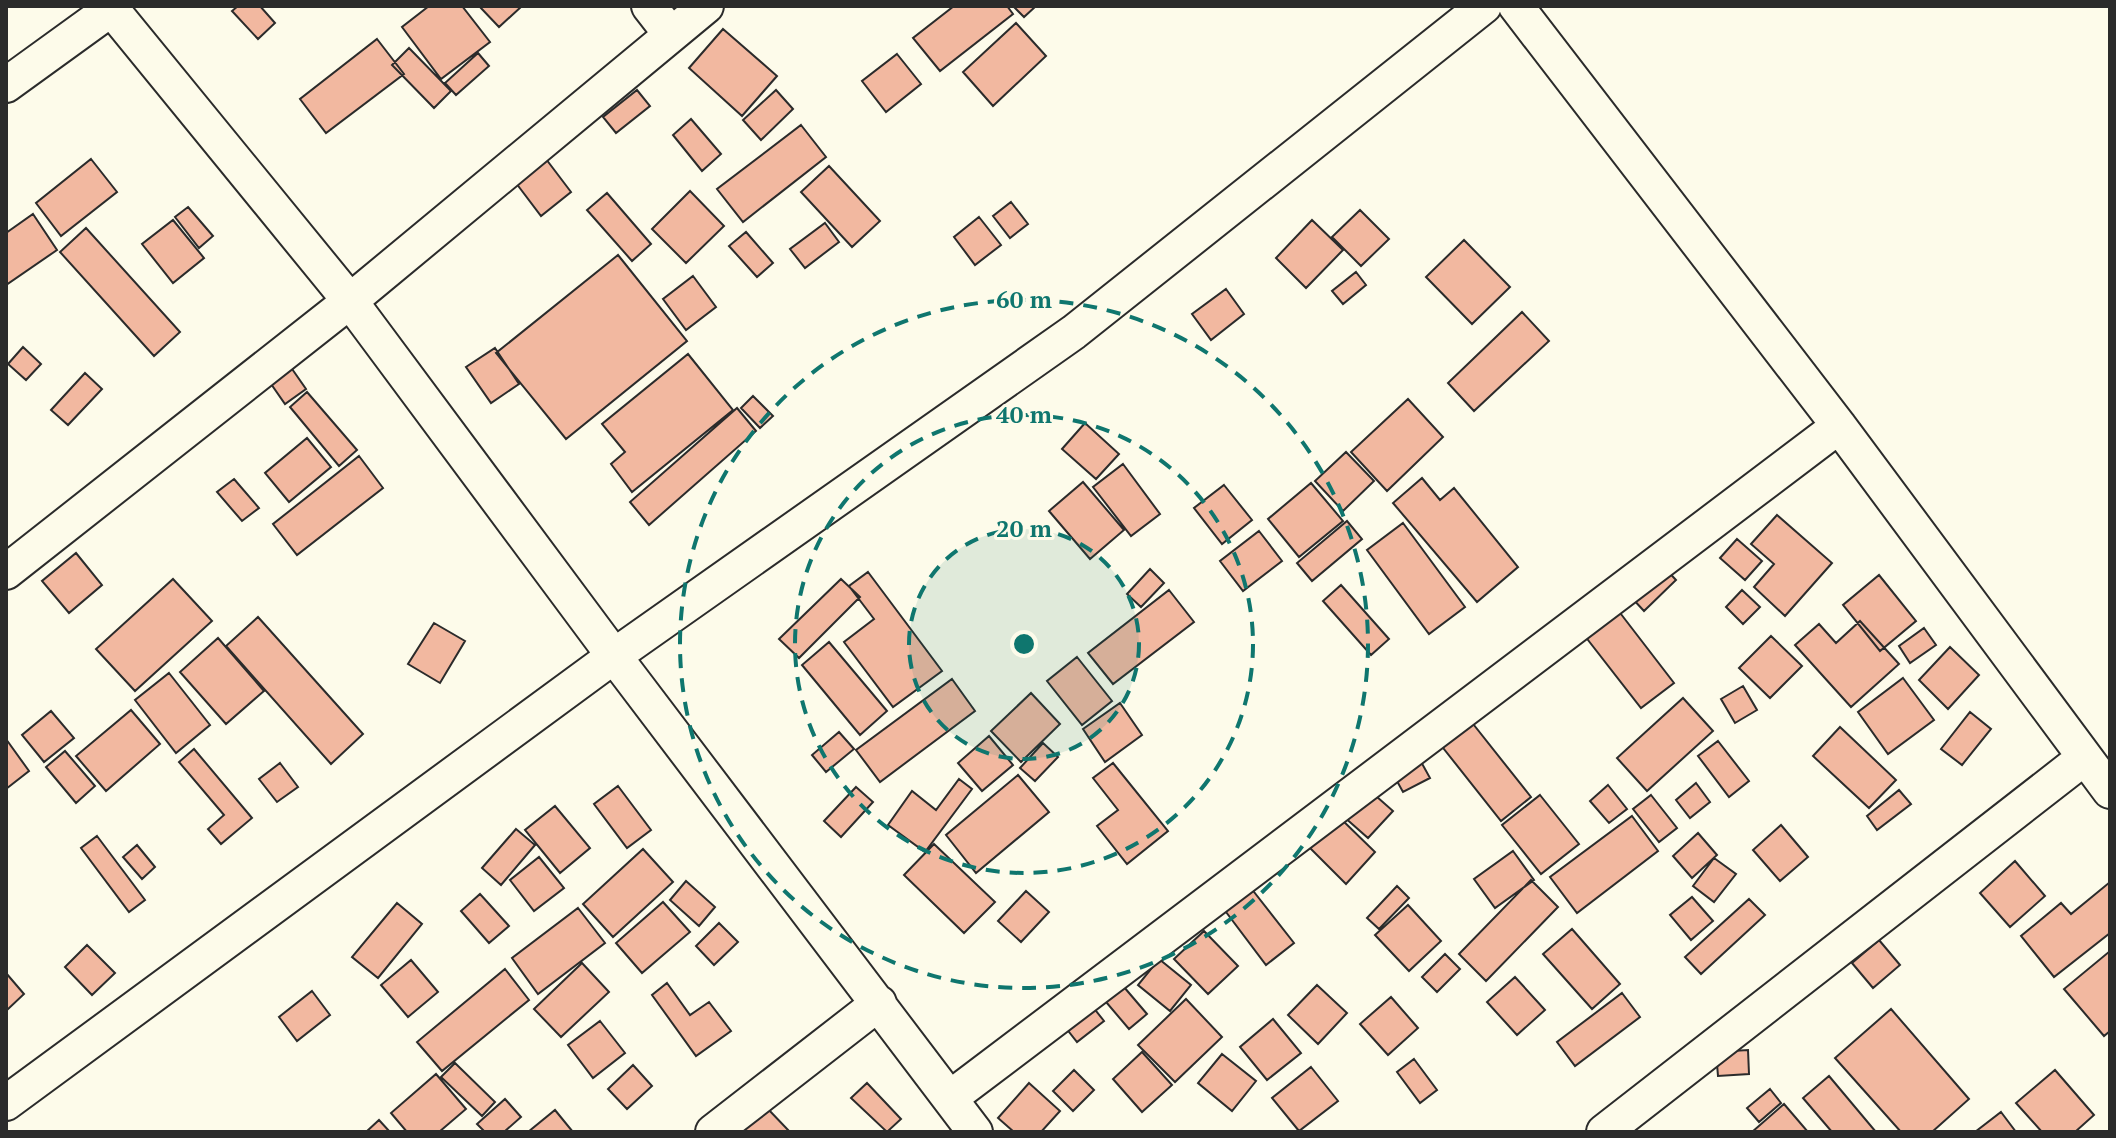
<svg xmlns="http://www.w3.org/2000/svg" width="2116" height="1138" viewBox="0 0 2116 1138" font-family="'PT Serif',serif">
  <rect width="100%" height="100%" fill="#fdfbea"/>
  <!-- building -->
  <path fill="#f2b8a0" stroke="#2b2b2b" stroke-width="2" d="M238 6H260L275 23 258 39 232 11Z
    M429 6H462L490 42 441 79 402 27Z
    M479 6H522L499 27Z
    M954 6H1007L1013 14 940 71 913 38Z
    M1013 6H1036L1024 17Z
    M1016 23 1046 56 993 106 963 72Z
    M723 29 777 76 742 116 689 68Z
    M377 39 404 74 326 133 300 99Z
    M409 48 451 91 434 108 392 65Z
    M478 53 489 66 456 95 445 83Z
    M897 54 921 84 886 112 862 81Z
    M637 90 650 106 616 133 603 117Z
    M776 90 793 109 761 140 743 120Z
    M691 119 721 154 702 171 673 135Z
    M801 125 826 157 743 222 717 189Z
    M91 159 117 192 61 236 36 203Z
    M546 159 571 192 541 216 516 183Z
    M829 166 880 221 852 247 801 192Z
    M690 191 724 226 686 263 652 229Z
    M607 193 651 244 632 261 587 210Z
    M1011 202 1028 224 1010 238 993 216Z
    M188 207 213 236 199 248 175 217Z
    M1360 210 1389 239 1361 266 1332 237Z
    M33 214 57 250 6 285V233Z
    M979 217 1001 245 975 265 954 237Z
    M173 220 204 258 173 283 142 244Z
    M1312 220 1343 250 1306 288 1276 258Z
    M825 223 839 242 805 268 790 249Z
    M86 228 180 332 154 356 60 252Z
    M746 232 773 263 757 277 729 246Z
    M1464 240 1510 287 1472 324 1426 277Z
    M618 255 687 341 566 439 496 353Z
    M1356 272 1366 285 1343 304 1332 291Z
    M693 276 716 307 686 330 663 299Z
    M1226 289 1244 314 1211 340 1192 314Z
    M1522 312 1549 341 1474 411 1448 383Z
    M23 347 41 364 26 380 8 364Z
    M495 348 519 384 491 403 466 367Z
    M688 354 733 410 632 492 611 464 625 452 602 424Z
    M290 366 306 389 285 404 269 381Z
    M85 373 102 389 68 425 51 410Z
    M307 392 357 450 339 466 290 407Z
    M753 396 773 416 760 428 741 408Z
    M1408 399 1443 437 1387 491 1351 452Z
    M737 408 756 431 649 525 630 502Z
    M1085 423 1119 454 1096 479 1062 449Z
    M307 438 331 467 289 502 265 473Z
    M1346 452 1374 481 1343 511 1315 481Z
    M359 456 383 488 297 555 273 524Z
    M1123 464 1160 514 1131 536 1093 487Z
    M1422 478 1440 500 1454 488 1518 567 1477 602 1393 503Z
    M234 479 259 508 242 521 217 492Z
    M1083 482 1124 530 1090 559 1049 511Z
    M1311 483 1343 521 1299 557 1268 519Z
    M1224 485 1252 520 1222 544 1194 508Z
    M1777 515 1832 563 1785 616 1754 587 1774 564 1751 544Z
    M1347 521 1362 539 1312 581 1297 563Z
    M1403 523 1465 607 1429 634 1367 550Z
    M1259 531 1282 561 1243 591 1220 561Z
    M1737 539 1762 561 1745 580 1720 558Z
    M76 553 102 585 69 613 42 581Z
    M1663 566 1676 580 1644 611 1631 597Z
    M1150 569 1164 583 1141 607 1127 594Z
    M868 572 942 671 893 707 844 642 874 619 849 586Z
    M1879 575 1916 621 1880 651 1843 605Z
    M173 579 212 621 135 691 96 649Z
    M841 579 860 597 799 658 779 639Z
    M1341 585 1389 639 1371 655 1323 601Z
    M1169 590 1194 622 1113 684 1088 653Z
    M1742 590 1760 607 1743 624 1726 607Z
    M1614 605 1674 683 1641 708 1581 631Z
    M258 617 363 734 331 764 226 646Z
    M1860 621 1899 664 1851 707 1795 645 1819 624 1836 643Z
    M434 623 465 641 440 683 408 664Z
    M1924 628 1936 645 1910 663 1899 646Z
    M1771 636 1802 666 1770 698 1739 668Z
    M218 638 264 691 226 724 180 672Z
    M829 642 887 711 860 735 802 665Z
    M1950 647 1979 675 1948 709 1919 680Z
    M1077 657 1112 701 1082 725 1047 681Z
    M169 673 210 725 176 753 135 700Z
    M1903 678 1934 720 1888 754 1858 712Z
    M952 679 975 711 880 782 856 750Z
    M1743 686 1757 710 1735 723 1721 699Z
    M1031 693 1060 724 1021 762 991 731Z
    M1683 698 1713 731 1647 791 1617 758Z
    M1120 703 1142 735 1105 762 1083 729Z
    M131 710 160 744 106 791 76 756Z
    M51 711 74 738 44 762 22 735Z
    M1970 712 1991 729 1962 765 1941 749Z
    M1466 715 1531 797 1501 821 1436 739Z
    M1840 727 1896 780 1869 808 1813 756Z
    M839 732 854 749 826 772 812 755Z
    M989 736 1013 765 982 791 958 763Z
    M6 739 29 771 6 789Z
    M1409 740 1430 778 1403 792 1382 754Z
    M1718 741 1749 781 1729 797 1698 756Z
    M1043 743 1058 757 1035 781 1020 768Z
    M194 749 252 818 221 844 208 829 224 815 179 762Z
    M65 751 95 786 76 803 46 767Z
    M280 763 298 787 277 802 259 779Z
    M1113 763 1168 831 1127 864 1097 826 1118 810 1093 778Z
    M1018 775 1049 812 976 873 946 835Z
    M959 779 972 789 925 852 888 825 912 791 936 810Z
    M1696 783 1710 802 1690 818 1676 800Z
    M1608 785 1627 809 1609 823 1590 801Z
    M618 786 651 830 627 848 594 804Z
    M856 787 873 802 841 837 824 821Z
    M1368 789 1393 811 1368 838 1343 816Z
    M1899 790 1911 804 1877 830 1867 816Z
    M1540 795 1579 844 1541 874 1502 825Z
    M1651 795 1677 828 1659 842 1633 809Z
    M555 806 590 848 560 873 525 830Z
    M1337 815 1375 852 1346 884 1307 845Z
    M1632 816 1658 851 1577 913 1550 877Z
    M1781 825 1808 857 1780 881 1753 850Z
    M516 829 535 845 501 885 482 868Z
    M1698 833 1717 855 1692 878 1673 856Z
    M97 836 145 900 129 912 81 848Z
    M934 844 995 902 964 933 904 875Z
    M137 845 155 867 142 879 123 857Z
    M643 849 673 882 613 937 583 904Z
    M1513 851 1534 880 1495 908 1474 879Z
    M539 857 564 888 534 911 510 880Z
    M1714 858 1736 874 1714 902 1693 886Z
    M2015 861 2045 896 2010 927 1980 893Z
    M1531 880 1558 907 1486 981 1459 954Z
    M686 881 715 907 699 926 670 900Z
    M2110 882V933L2054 977 2021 936 2061 903 2071 914Z
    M1247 883 1294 943 1266 965 1220 904Z
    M1397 886 1409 898 1379 929 1367 918Z
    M1026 891 1049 912 1021 942 998 921Z
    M480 894 509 926 489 943 461 911Z
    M1692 897 1713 921 1691 940 1670 915Z
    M1749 899 1765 915 1701 974 1685 957Z
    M663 902 690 932 642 973 616 943Z
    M397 903 422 924 378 978 352 957Z
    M1408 905 1441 941 1409 971 1375 935Z
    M578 908 605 943 538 994 512 958Z
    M719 923 738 942 714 965 696 946Z
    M1572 929 1620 984 1592 1009 1543 954Z
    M1204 931 1238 966 1208 994 1174 959Z
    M1879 940 1900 965 1873 988 1852 963Z
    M87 945 115 973 92 995 65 967Z
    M2110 951V1031L2104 1036 2064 989Z
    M1445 954 1460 969 1437 992 1422 977Z
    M1159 959 1191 985 1170 1011 1138 985Z
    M411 960 438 992 408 1017 381 985Z
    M582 963 609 992 561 1037 534 1009Z
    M505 969 529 1000 442 1071 417 1042Z
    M6 973 24 994 6 1011Z
    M1515 977 1545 1010 1517 1035 1487 1002Z
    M1118 980 1147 1014 1129 1029 1101 996Z
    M667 983 690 1015 709 1002 731 1031 696 1056 652 995Z
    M1317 985 1347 1013 1318 1044 1288 1015Z
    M312 991 330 1015 297 1041 279 1017Z
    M1622 993 1640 1017 1575 1066 1557 1042Z
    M1391 997 1418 1028 1388 1055 1360 1024Z
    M1186 999 1222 1037 1175 1082 1138 1045Z
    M1089 1002 1104 1021 1077 1042 1062 1023Z
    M1891 1009 1969 1099 1932 1132H1901L1835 1058Z
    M1273 1019 1301 1053 1267 1080 1240 1047Z
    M600 1021 625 1053 593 1078 568 1045Z
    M1748 1050 1749 1074 1718 1076 1716 1052Z
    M1142 1052 1172 1085 1142 1112 1113 1079Z
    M1222 1054 1256 1081 1232 1111 1198 1083Z
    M1414 1059 1437 1090 1420 1103 1397 1072Z
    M455 1063 495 1102 482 1116 441 1077Z
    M633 1065 652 1086 627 1109 608 1089Z
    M1311 1067 1338 1101 1299 1131 1272 1098Z
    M1074 1070 1094 1090 1073 1111 1053 1091Z
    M2055 1070 2094 1115 2075 1132H2042L2016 1103Z
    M436 1074 466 1109 439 1132H407L391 1113Z
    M1829 1076 1876 1132H1832L1803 1098Z
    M867 1083 901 1119 887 1132 851 1098Z
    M1029 1083 1060 1111 1041 1132H1014L998 1118Z
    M1770 1089 1781 1103 1759 1122 1747 1108Z
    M505 1099 521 1117 504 1132H485L477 1124Z
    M1784 1104 1808 1132H1752Z
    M767 1108 790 1132H741Z
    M555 1110 573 1132H528Z
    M2001 1112 2016 1132H1975Z
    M379 1120 390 1132H366Z"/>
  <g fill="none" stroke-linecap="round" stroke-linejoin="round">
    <!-- street casing -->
    <g stroke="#2b2b2b" stroke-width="38">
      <path id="street" d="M109 6 350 301 614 656 975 1132
        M649 6 670 33
        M1516 6 1839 426 2110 791
        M6 85 111 9
        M6 572 350 301 706 6
        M950 1098 1839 426
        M6 1103 614 656 1074 332 1484 6
        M713 1132 879 1003
        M1604 1132 2084 758"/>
    </g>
    <!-- street -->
    <use href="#street" stroke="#fdfbea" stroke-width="34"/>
  </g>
  <!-- distance rings -->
  <circle cx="1024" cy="644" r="115" fill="#0f766e" fill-opacity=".12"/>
  <g fill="none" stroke="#0f766e" stroke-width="4" stroke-dasharray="14 10">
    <circle cx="1024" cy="644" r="115"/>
    <circle cx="1024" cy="644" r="229"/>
    <circle cx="1024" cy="644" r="344"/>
  </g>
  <circle cx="1024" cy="644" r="12" fill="#0f766e" stroke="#fdfbea" stroke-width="4"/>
  <g font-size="24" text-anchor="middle" font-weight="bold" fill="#0f766e" stroke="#fdfbea" stroke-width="6" stroke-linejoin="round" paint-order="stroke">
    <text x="1024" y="308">60 m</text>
    <text x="1024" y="423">40 m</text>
    <text x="1024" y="537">20 m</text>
  </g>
  <!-- border -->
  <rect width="2116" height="1138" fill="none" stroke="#2b2b2b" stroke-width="16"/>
</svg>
